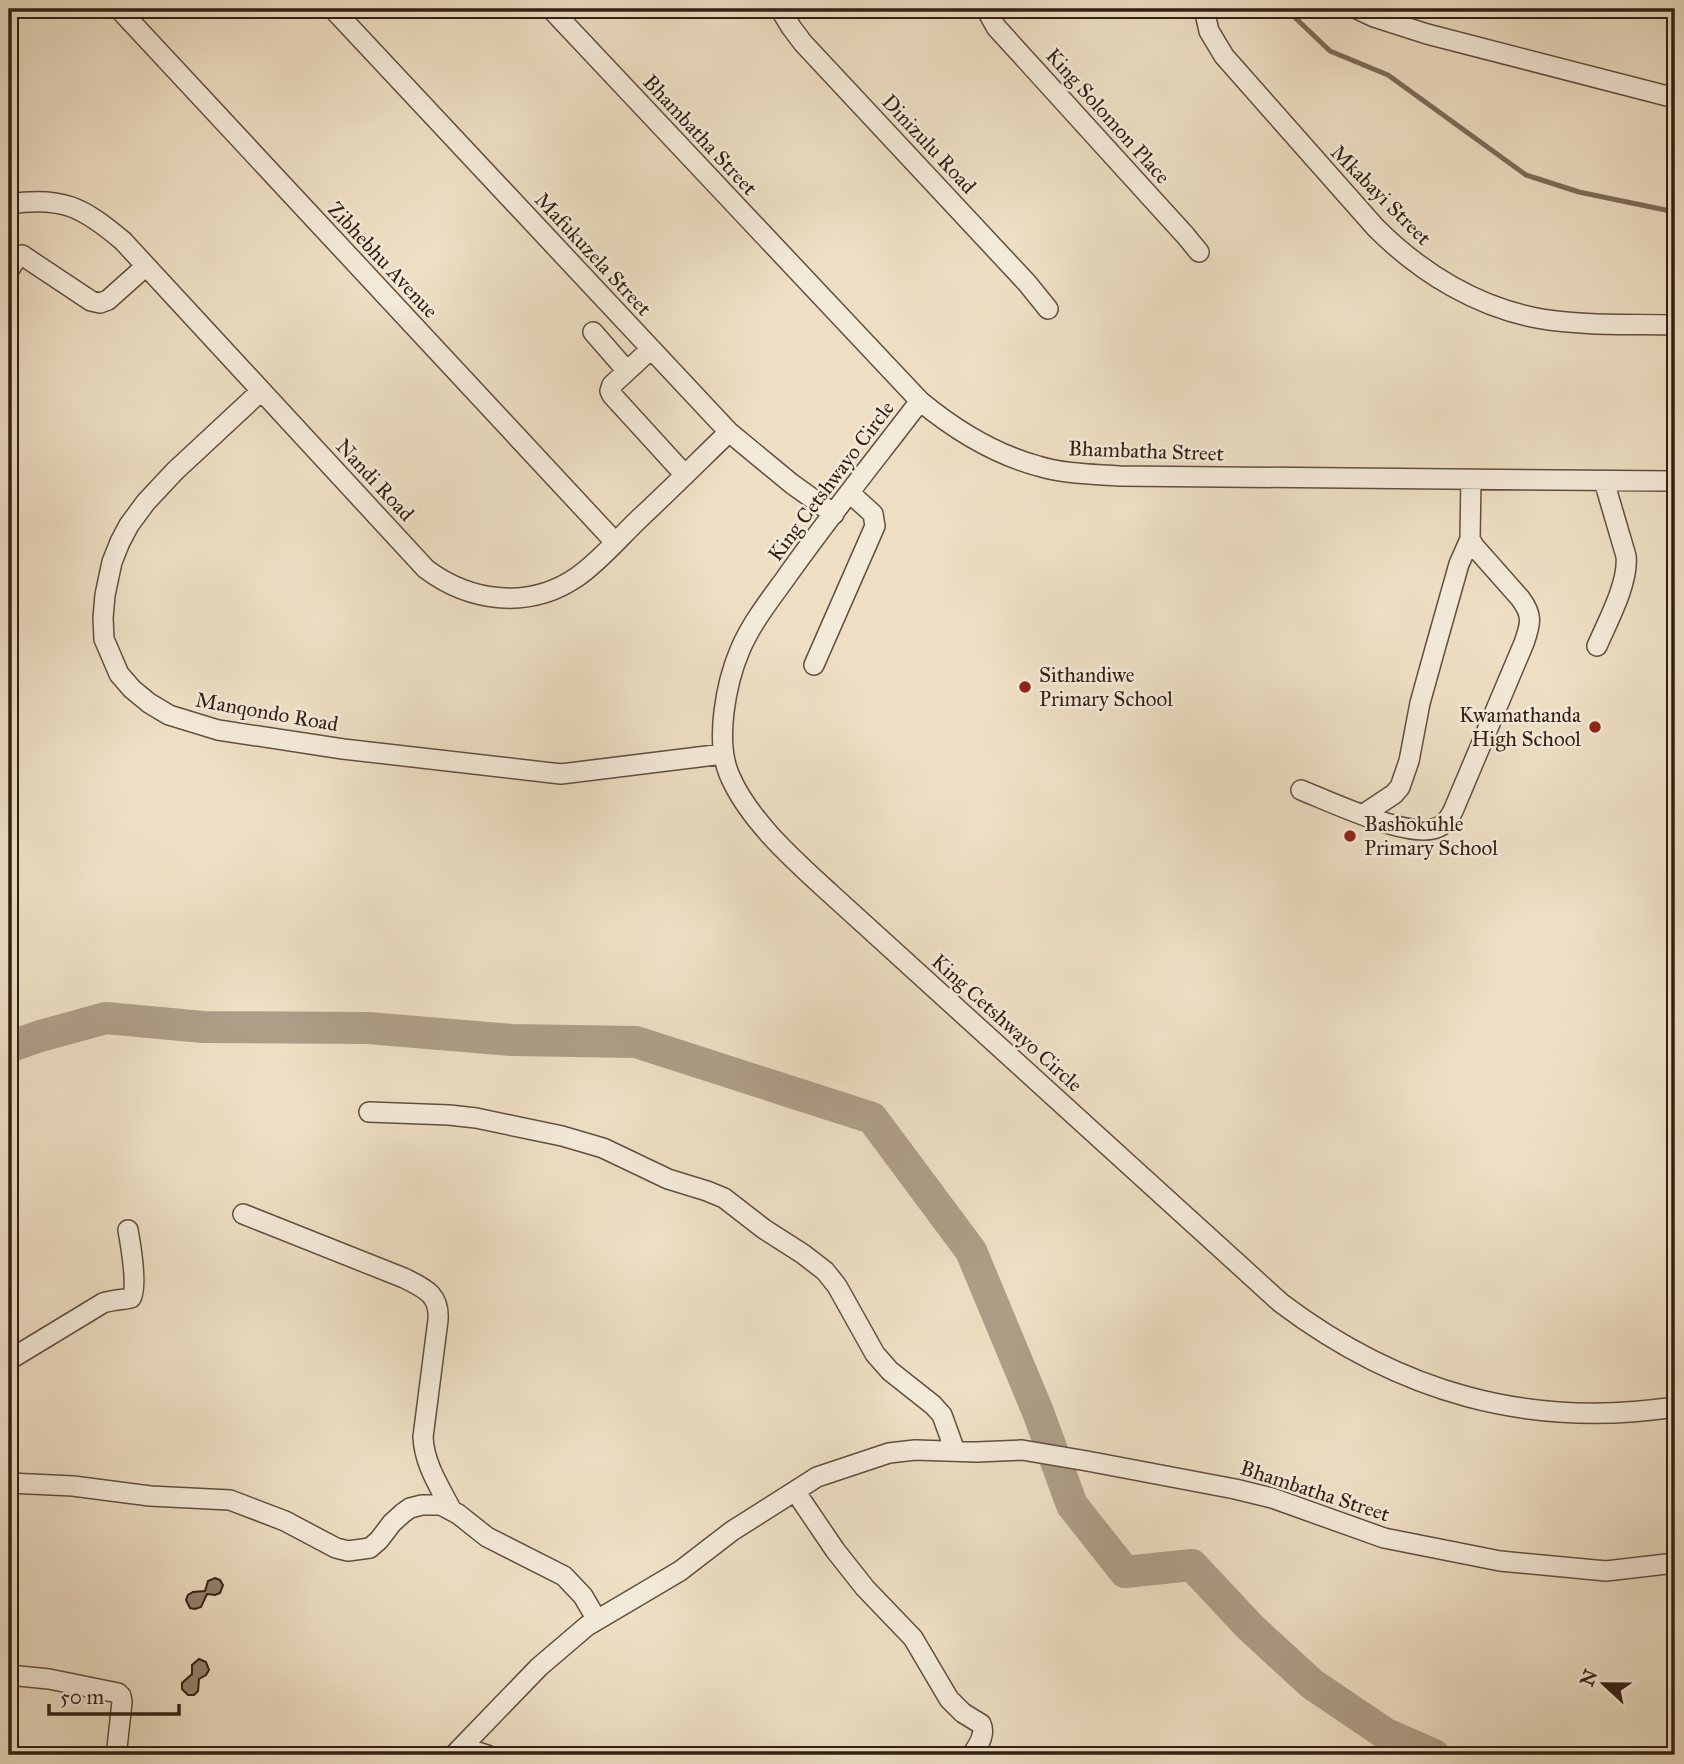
<svg xmlns="http://www.w3.org/2000/svg" width="1684" height="1764" viewBox="0 0 1684 1764" font-family="'IM FELL Great Primer',serif">
  <rect width="100%" height="100%" fill="#eedfc4"/>
  <filter id="stains"><feTurbulence type="fractalNoise" baseFrequency=".00286" numOctaves="4"/><feColorMatrix values="0 0 0 0 .2 0 0 0 0 .09 0 0 0 0 .02 0 0 0 .5 -.17"/></filter>
  <radialGradient id="worn" r=".72"><stop offset=".6" stop-color="#630" stop-opacity="0"/><stop offset="1" stop-color="#630" stop-opacity=".3"/></radialGradient>
  <g fill="none" stroke-linecap="round" stroke-linejoin="round">
    <!-- stream -->
    <path stroke="#7c6b59" stroke-width="5" d="M1286 9 1330 51 1388 75 1526 175 1579 192 1675 212"/>
    <!-- river -->
    <path stroke="#ae9e88" stroke-width="32" d="M9 1047 40 1036 106 1018 203 1027 368 1028 512 1040 636 1042 872 1118 971 1251 1038 1412 1072 1505 1125 1572 1192 1565 1250 1627 1312 1684 1386 1734 1434 1755"/>
  </g>
  <!-- building -->
  <path fill="#94836f" stroke="#321f13" stroke-width="2" d="M215 1578 220 1580 223 1585 220 1593 215 1595 207 1594 201 1607 195 1609 190 1608 186 1600 188 1595 193 1592 205 1591 208 1581Z
    M199 1659 206 1662 209 1670 206 1675 199 1679 198 1691 194 1695H188L182 1689V1683L192 1674V1665Z"/>
  <g fill="none" stroke-linecap="round" stroke-linejoin="round">
    <!-- minor casing -->
    <g stroke="#614f3f" stroke-width="22">
      <path id="minor" d="M119 9 615 542
        M333 9 729 432 792 484 834 514
        M551 9 920 401C955 430 994 454 1038 466 1064 474 1092 474 1119 476L1675 481
        M780 9 791 27 803 43 1027 283 1048 309
        M986 9 996 27 1185 235 1199 252
        M1204 9 1209 31 1224 56 1376 228C1421 273 1478 308 1542 319 1586 326 1631 324 1675 325
        M1357 9 1374 17 1427 34 1675 98
        M9 204C62 196 83 207 123 241L426 569C470 602 529 610 577 577 599 562 620 537 640 518 670 490 699 461 729 432
        M9 270 18 256 22 255 91 301 100 303 108 300 146 266
        M593 332 627 371
        M651 349 612 385 610 391 612 395 685 475
        M261 391 175 471 146 502 129 525 120 542 112 562 105 595 103 618 104 639 119 674 132 689 149 703 169 715 218 730 343 749 561 774 723 754
        M920 401C875 460 828 518 785 579 769 601 751 624 740 650 726 683 715 740 729 774 748 820 795 861 831 894L1281 1303C1399 1392 1528 1429 1675 1407
        M1597 646C1608 621 1629 582 1626 556L1604 481
        M814 665 875 526 873 514 850 493
        M1301 790C1331 802 1403 836 1433 829 1443 827 1448 820 1453 811L1524 643C1531 623 1533 615 1520 598L1474 546 1470 539 1471 479
        M1364 814 1394 794 1400 787 1409 761 1420 703 1435 649 1459 564 1470 539
        M369 1112 449 1115 476 1118 562 1136 603 1148 668 1179 707 1191 724 1198 764 1229 803 1254 825 1271 837 1286 875 1354 890 1371 933 1405 942 1415 955 1451
        M243 1214 404 1278C424 1288 440 1294 438 1320L423 1437C424 1463 439 1486 451 1509
        M9 1360 103 1303C110 1300 129 1299 131 1298 139 1293 130 1241 128 1230
        M9 1483 73 1486 150 1496 230 1500 285 1521 336 1548 348 1551 370 1548 379 1540 392 1523 403 1513 410 1508 422 1505H441L458 1514 487 1537 564 1576 583 1596 597 1620
        M795 1491 835 1550 865 1588 913 1638 949 1699 963 1713 981 1724C986 1735 978 1745 972 1755
        M9 1675 49 1679 118 1693 121 1696 122 1702 117 1748
        M462 1747 487 1755
        M454 1755 539 1667 587 1626 680 1571 732 1531 817 1477 889 1453 915 1450 977 1452 1022 1450 1087 1461 1235 1489 1272 1498 1384 1538 1500 1561 1606 1571 1675 1563"/>
    </g>
    <!-- minor -->
    <use href="#minor" stroke="#f4ead9" stroke-width="19"/>
  </g>
  <!-- markers -->
  <g fill="#8f2418" stroke="#f4ead9" stroke-width="2.5">
    <circle cx="1025" cy="687" r="7"/>
    <circle cx="1595" cy="727" r="7"/>
    <circle cx="1350" cy="836" r="7"/>
  </g>
  <g text-anchor="middle" stroke-width="5" stroke-linejoin="round" paint-order="stroke">
    <!-- street labels -->
    <g font-size="21" fill="#321f13" stroke="#f4ead9">
      <text transform="translate(1108 116) rotate(48)" y="7">King Solomon Place</text>
      <text transform="translate(700 135) rotate(47)" y="7">Bhambatha Street</text>
      <text transform="translate(929 144) rotate(47)" y="7">Dinizulu Road</text>
      <text transform="translate(1381 195) rotate(45)" y="7">Mkabayi Street</text>
      <text transform="translate(593 254) rotate(47)" y="7">Mafukuzela Street</text>
      <text transform="translate(383 260) rotate(47)" y="7">Zibhebhu Avenue</text>
      <text transform="translate(1146 451) rotate(2)" y="7">Bhambatha Street</text>
      <text transform="translate(375 480) rotate(47)" y="7">Nandi Road</text>
      <text transform="translate(831 481) rotate(-53)" y="7">King Cetshwayo Circle</text>
      <text transform="translate(267 712) rotate(10)" y="7">Manqondo Road</text>
      <text transform="translate(1007 1023) rotate(42)" y="7">King Cetshwayo Circle</text>
      <text transform="translate(1315 1491) rotate(18)" y="7">Bhambatha Street</text>
    </g>
    <!-- poi labels -->
    <g font-size="21" fill="#321f13" stroke="#f4ead9" text-anchor="start">
      <text x="1039" y="682">Sithandiwe<tspan x="1039" dy="24">Primary School</tspan></text>
      <text x="1581" y="722" text-anchor="end">Kwamathanda<tspan x="1581" dy="24">High School</tspan></text>
      <text x="1364" y="831">Bashokuhle<tspan x="1364" dy="24">Primary School</tspan></text>
    </g>
  </g>
  <!-- margin -->
  <rect width="1684" height="1764" fill="none" stroke="#eedfc4" stroke-width="35"/>
  <rect x="10" y="10" width="1663" height="1743" fill="none" stroke="#321f13" stroke-width="3.5"/>
  <rect x="18" y="18" width="1649" height="1729" fill="none" stroke="#321f13" stroke-width="2"/>
  <!-- north arrow -->
  <g transform="translate(1604 1684) rotate(292)" stroke="#f4ead9" stroke-width="5" paint-order="stroke">
  <path d="M0-5L12 26L0 18L-12 26Z" fill="#321f13"/>
  <text y="-10" font-size="19" font-weight="bold" text-anchor="middle" fill="#321f13">N</text>
  </g>
  <!-- scale -->
  <path d="M49 1704v10h130v-10" fill="none" stroke="#321f13" stroke-width="3.5"/>
  <text x="60" y="1704" font-size="21" fill="#321f13" stroke="#f4ead9" stroke-width="5" paint-order="stroke">50 m</text>
  <rect width="100%" height="100%" filter="url(#stains)"/>
  <rect width="100%" height="100%" fill="url(#worn)"/>
</svg>
